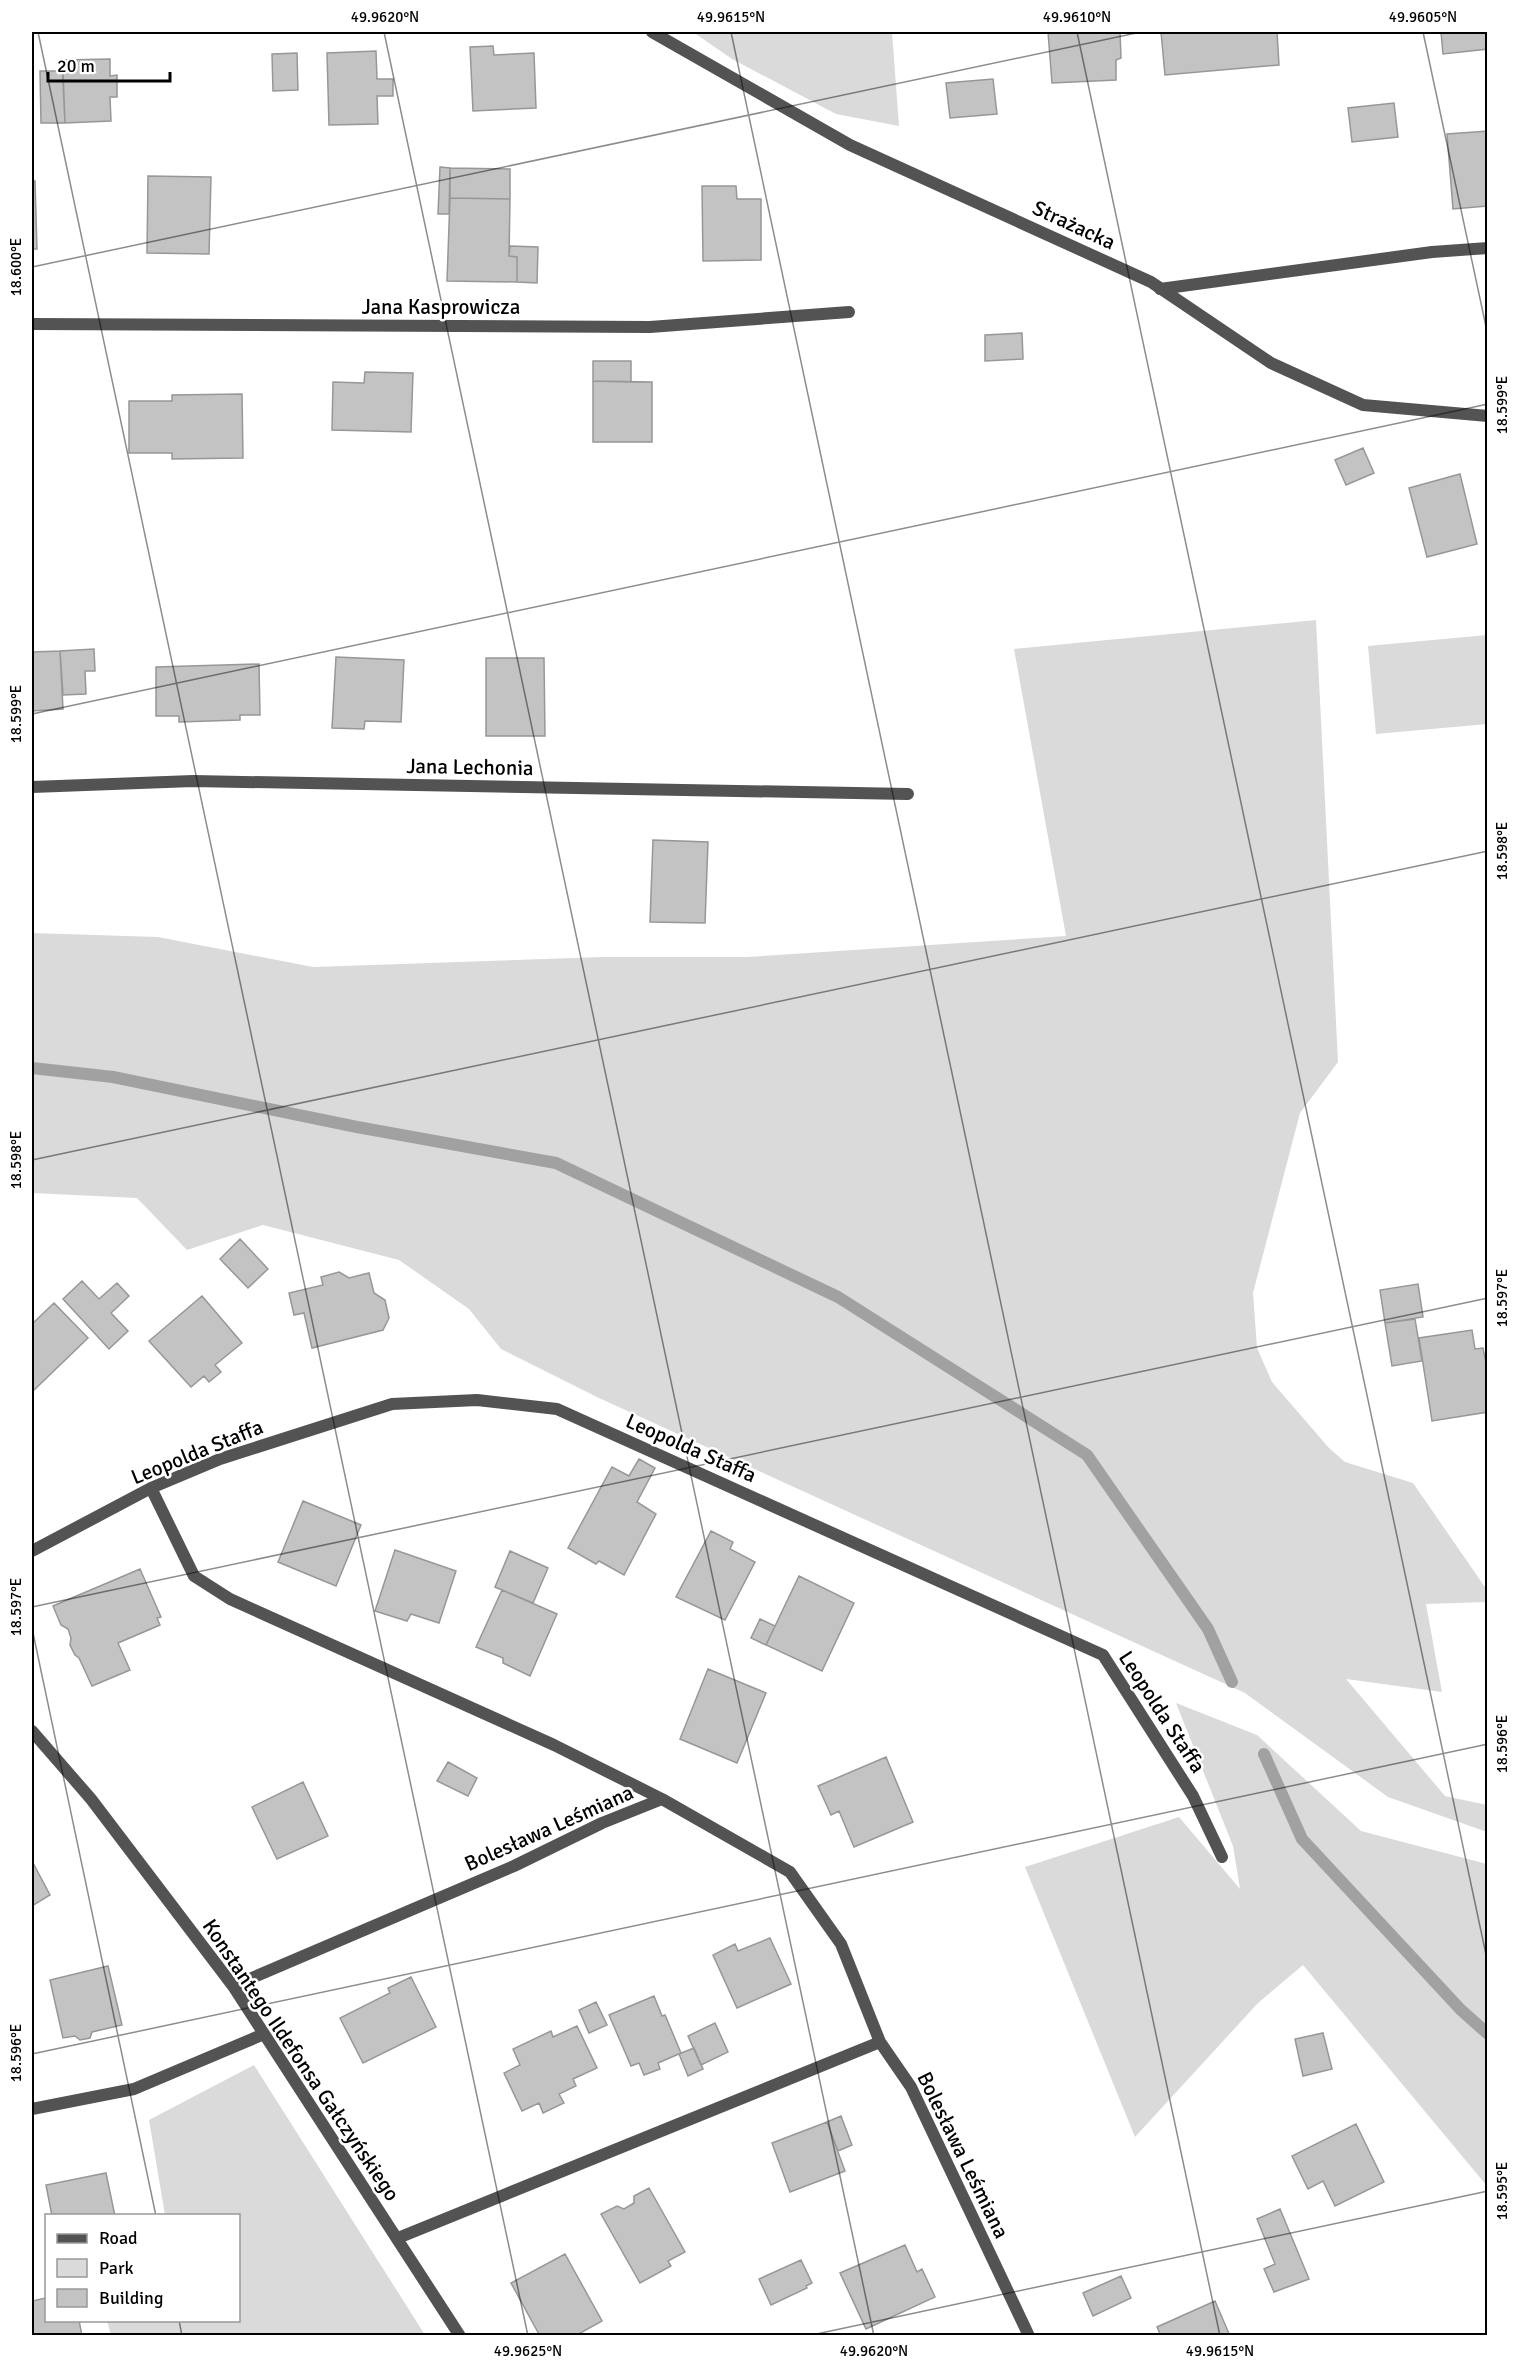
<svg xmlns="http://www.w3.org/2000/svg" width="1519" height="2367" viewBox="0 0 1519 2367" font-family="Signika,sans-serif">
  <rect width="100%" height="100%" fill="#fff"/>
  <!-- green -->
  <path fill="#dadada" d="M693 32H892L899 126 836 114 732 59Z
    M1316 620 1338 1062 1300 1113 1253 1293 1257 1348 1272 1382 1329 1448 1345 1462 1413 1483 1487 1590V1602L1426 1604 1442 1692 1346 1679 1445 1796 1487 1805V1832L1388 1797 1245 1693 599 1398 501 1349 469 1309 399 1260 263 1225 187 1250 137 1198 32 1193V933L158 937 313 967 602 957H747L1066 936 1014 649Z
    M1487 635V724L1376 734 1368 646Z
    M1176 1703 1257 1735 1361 1831 1487 1864V2186L1303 1965 1258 2003 1135 2137 1025 1867 1179 1817 1240 1889 1233 1846Z
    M254 2065 425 2335H111L107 2321 238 2320V2216L165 2215 149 2120Z"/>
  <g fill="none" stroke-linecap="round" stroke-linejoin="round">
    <!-- stream -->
    <path stroke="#a1a1a1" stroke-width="12" d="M32 1068 113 1077 357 1127 556 1163 838 1297 1087 1455 1208 1629 1232 1682
      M1264 1754 1302 1839 1461 2010 1488 2034"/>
  </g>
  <!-- building -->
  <path fill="#c3c3c3" stroke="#979797" stroke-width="1.5" d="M1048 32H1120L1121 58 1116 60V80L1052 83Z
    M1161 32H1277L1279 65 1165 75Z
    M1441 32H1488V49L1443 54Z
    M493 46 494 55 534 53 536 108 473 111 470 47Z
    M376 51 377 79H393V96H377L378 124 329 125 327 53Z
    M297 53 298 90 273 91 272 54Z
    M110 59V76L117 75V97H110L111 121 65 123 62 60Z
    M40 71H63L65 123H41Z
    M993 79 997 114 950 118 946 83Z
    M1394 103 1398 137 1352 142 1348 108Z
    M1488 131 1487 206 1453 209 1447 134Z
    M440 167 450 168 449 214H438Z
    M450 168 510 169V199L450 198Z
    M148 176 211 177 209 254 147 253Z
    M32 181H35L37 249H32Z
    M702 186H736L737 199H761V260L703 261Z
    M450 198 510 199 509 256 517 257V282L447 281Z
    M510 246 538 247 537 283 517 282V257L509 256Z
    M1022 333 1023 359 985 361V335Z
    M593 361H631V382L593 381Z
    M365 372 413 373 411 432 332 430 333 382 364 383Z
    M593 381 652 382V442H593Z
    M242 394 243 458 172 459V453H129V401H172V395Z
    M1363 448 1374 473 1346 485 1335 460Z
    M1460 474 1477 544 1427 557 1409 488Z
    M94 649 95 671H85L86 694 63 695 60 651Z
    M60 651 63 709 32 711V652Z
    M336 657 404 660 401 722 365 721 364 729 332 728Z
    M486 658H544L545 736H486Z
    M259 664 260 715H240V720L179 722V716H156V667Z
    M653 840 708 842 705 923 650 922Z
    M240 1239 268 1269 248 1288 220 1259Z
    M339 1272 349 1278 369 1273 374 1293 385 1300 389 1318 383 1330 312 1348 304 1313 294 1315 289 1293 323 1285 321 1277Z
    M82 1281 99 1299 117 1283 129 1296 111 1313 128 1331 109 1349 63 1299Z
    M1418 1284 1423 1317 1385 1323 1380 1290Z
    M202 1296 242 1343 215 1365 221 1372 209 1382 204 1376 191 1387 149 1341Z
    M54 1303 88 1338 33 1391 32 1324Z
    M1415 1319 1422 1361 1392 1366 1385 1323Z
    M1472 1330 1475 1349 1483 1348 1488 1373V1412L1432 1421 1419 1338Z
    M639 1459 655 1468 637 1502 656 1514 624 1575 599 1561 596 1564 568 1548 612 1467 629 1476Z
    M303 1501 361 1525 336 1586 278 1562Z
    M711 1531 733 1542 730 1549 755 1562 725 1620 676 1597Z
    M395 1550 456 1571 439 1623 411 1614 407 1621 375 1611Z
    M510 1551 548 1568 533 1603 495 1587Z
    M140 1569 161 1617 157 1618 160 1625 118 1643 130 1670 92 1686 79 1658 75 1655 70 1645 71 1638 68 1629 61 1625 53 1606Z
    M799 1576 854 1603 822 1671 766 1645Z
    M502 1590 557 1614 530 1676 503 1663V1658L476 1647Z
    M760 1619 775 1626 766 1645 751 1638Z
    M708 1669 766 1693 737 1763 680 1739Z
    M886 1757 913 1822 854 1847 839 1811 831 1815 818 1786Z
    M448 1762 477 1778 468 1796 437 1781Z
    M303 1782 328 1836 277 1859 252 1807Z
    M32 1861 50 1895 32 1906Z
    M770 1938 791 1984 737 2008 713 1955 735 1944 738 1951Z
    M108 1966 122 2025 92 2032 90 2038 80 2040 75 2036 63 2038 50 1980Z
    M411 1977 436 2027 363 2063 340 2018 390 1993 388 1988Z
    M654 1996 662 2016 665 2015 681 2053 658 2063 660 2069 644 2075 639 2063 631 2066 609 2015Z
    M596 2002 607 2025 589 2033 579 2010Z
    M715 2023 728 2052 701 2065 688 2036Z
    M577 2026 597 2068 573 2079 576 2086 559 2094 564 2103 543 2113 539 2103 522 2111 504 2073 520 2065 513 2049 551 2031 553 2037Z
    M1323 2033 1332 2069 1303 2076 1295 2039Z
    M694 2048 703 2069 688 2076 679 2054Z
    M841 2116 852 2145 838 2151 827 2122Z
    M827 2122 845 2171 790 2192 772 2143Z
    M1356 2124 1384 2182 1335 2206 1323 2181 1308 2189 1292 2156Z
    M106 2173 115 2216H52L46 2185Z
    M649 2188 685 2252 668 2261 671 2266 640 2283 601 2214 617 2206 624 2209 634 2203V2196Z
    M1280 2209 1309 2279 1274 2292 1264 2269 1275 2264 1257 2219Z
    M905 2245 917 2272 922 2269 935 2297 866 2329 840 2273Z
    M565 2254 602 2321 575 2336H540L511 2283Z
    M801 2260 812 2283 806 2286 807 2288 771 2305 759 2279Z
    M1121 2276 1131 2298 1093 2316 1083 2293Z
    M46 2298V2320H79L82 2336H32V2301Z
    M1215 2301 1230 2336H1161L1157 2327Z"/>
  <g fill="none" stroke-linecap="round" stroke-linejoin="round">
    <!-- lane -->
    <path stroke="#535353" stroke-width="12" d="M1160 289 1432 252 1488 248"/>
    <!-- street -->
    <path stroke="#535353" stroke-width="12" d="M652 32 850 145 1151 282 1271 363 1363 405 1488 416
      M32 324 650 327 849 312
      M32 787 193 781 908 794
      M151 1488 194 1576 230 1599 554 1745 662 1799
      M32 1551 151 1488 220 1459 392 1404 477 1400 557 1409 1103 1655 1193 1796 1222 1857
      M32 1731 91 1799 233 1986 460 2336
      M233 1986 514 1866 602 1823 662 1799 790 1872 841 1944 880 2042 911 2087 1029 2336
      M32 2109 134 2089 264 2034
      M398 2238 880 2042"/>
  </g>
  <!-- ticks -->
  <path fill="none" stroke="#000" stroke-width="1.5" stroke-opacity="0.45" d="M38 32 528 2336M384 32 874 2336M731 32 1220 2336M1077 32 1488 1964M1423 32 1488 336M32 267 1141 32M32 714 1488 404M32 1160 1488 851M32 1607 1488 1298M32 1628 156 2216M32 2054 1488 1744M179 2320 182 2336M807 2336 1488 2191"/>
  <g text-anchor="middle" stroke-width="5" stroke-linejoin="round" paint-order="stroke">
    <!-- street labels -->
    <g font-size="21" fill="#000" stroke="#fff">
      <text transform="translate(1074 225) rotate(25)" y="7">Strażacka</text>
      <text x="441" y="314">Jana Kasprowicza</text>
      <text transform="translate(470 767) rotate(1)" y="7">Jana Lechonia</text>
      <text transform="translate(691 1448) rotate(24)" y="7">Leopolda Staffa</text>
      <text transform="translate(197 1452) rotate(-22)" y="7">Leopolda Staffa</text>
      <text transform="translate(1162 1712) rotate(57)" y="7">Leopolda Staffa</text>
      <text transform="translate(549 1828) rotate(-24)" y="7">Bolesława Leśmiana</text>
      <text transform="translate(301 2060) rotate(56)" y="7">Konstantego Ildefonsa Gałczyńskiego</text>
      <text transform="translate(963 2155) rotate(64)" y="7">Bolesława Leśmiana</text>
    </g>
  </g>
  <!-- border -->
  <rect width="1519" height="2367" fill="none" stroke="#ffffff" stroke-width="66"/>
  <!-- legend -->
  <rect x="45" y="2214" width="195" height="108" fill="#ffffff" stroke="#999999" stroke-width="1.5"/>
  <rect x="57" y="2234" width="30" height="9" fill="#535353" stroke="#999999" stroke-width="1.5"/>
  <text x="99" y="2244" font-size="18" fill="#000000">Road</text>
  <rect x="57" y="2259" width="30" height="18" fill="#dadada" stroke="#999999" stroke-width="1.5"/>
  <text x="99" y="2274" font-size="18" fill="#000000">Park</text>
  <rect x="57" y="2289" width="30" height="18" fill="#c3c3c3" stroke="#999999" stroke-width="1.5"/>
  <text x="99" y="2304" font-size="18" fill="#000000">Building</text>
  <!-- scale -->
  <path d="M48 72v9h122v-9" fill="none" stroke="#000000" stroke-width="3"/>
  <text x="57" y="72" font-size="18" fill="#000000" stroke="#ffffff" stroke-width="4.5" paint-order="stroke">20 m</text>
  <rect x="33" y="33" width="1453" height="2301" fill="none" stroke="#000" stroke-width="2"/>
  <g font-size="15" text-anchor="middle" fill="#000">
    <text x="385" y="22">49.9620°N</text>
    <text x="731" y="22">49.9615°N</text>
    <text x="1077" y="22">49.9610°N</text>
    <text x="1423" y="22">49.9605°N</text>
    <text transform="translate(16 267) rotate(-90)" y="5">18.600°E</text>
    <text transform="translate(1502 405) rotate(-90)" y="5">18.599°E</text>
    <text transform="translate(16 714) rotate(-90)" y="5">18.599°E</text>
    <text transform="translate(1502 851) rotate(-90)" y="5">18.598°E</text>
    <text transform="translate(16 1160) rotate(-90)" y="5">18.598°E</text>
    <text transform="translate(1502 1298) rotate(-90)" y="5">18.597°E</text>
    <text transform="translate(16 1607) rotate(-90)" y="5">18.597°E</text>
    <text transform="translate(1502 1744) rotate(-90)" y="5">18.596°E</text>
    <text transform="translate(16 2053) rotate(-90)" y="5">18.596°E</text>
    <text transform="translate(1502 2191) rotate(-90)" y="5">18.595°E</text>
    <text x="528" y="2356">49.9625°N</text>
    <text x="874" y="2356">49.9620°N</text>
    <text x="1220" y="2356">49.9615°N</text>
  </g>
</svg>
